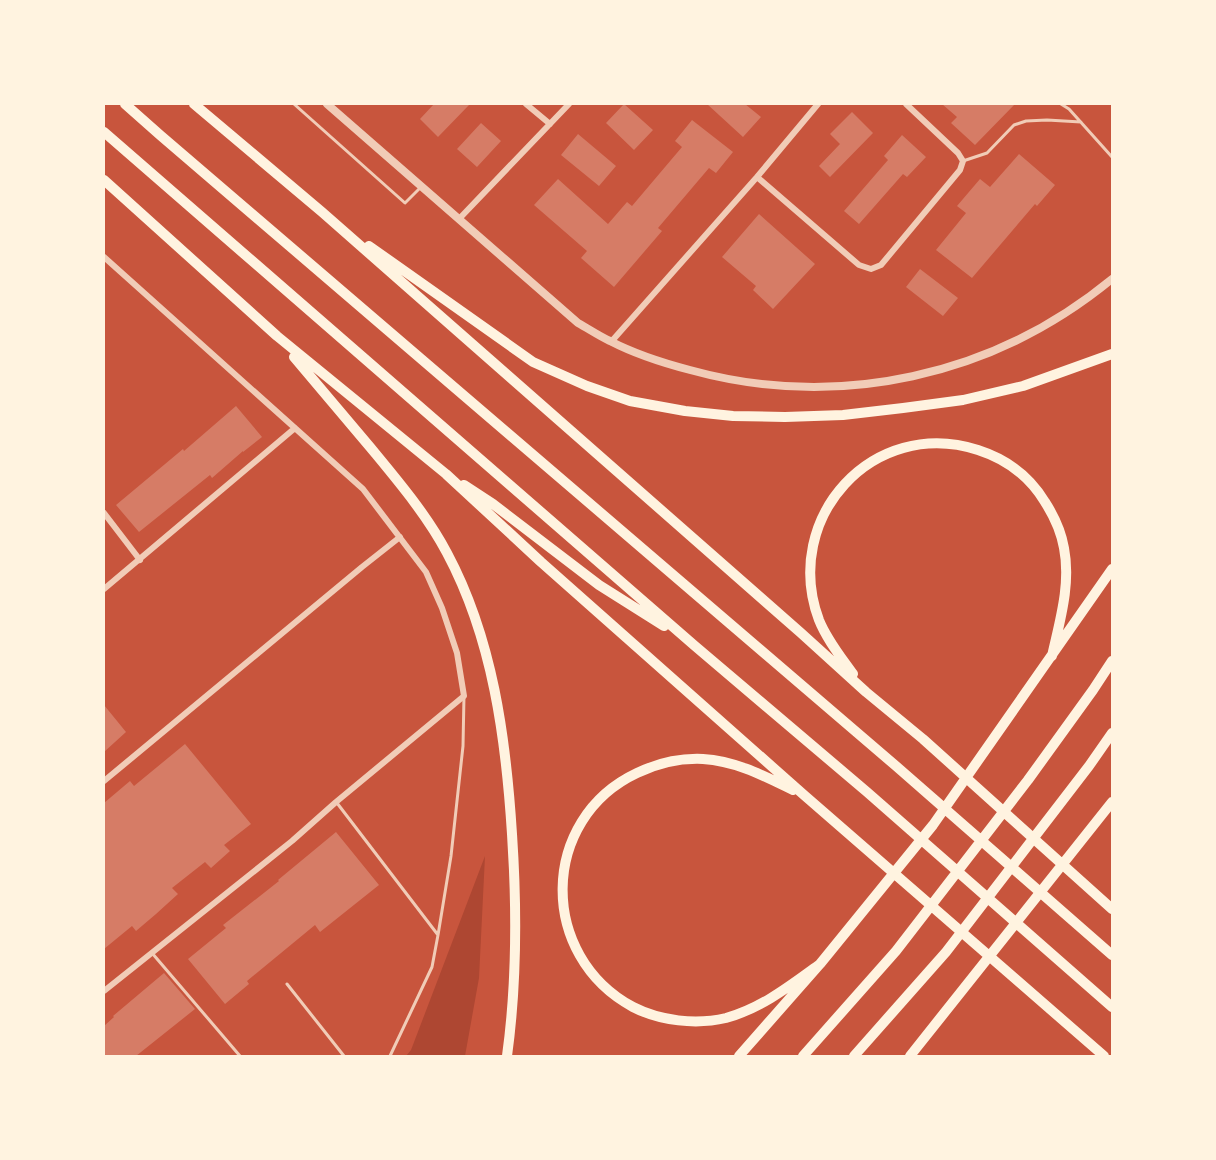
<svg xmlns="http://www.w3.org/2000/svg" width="1216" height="1160" viewBox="0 0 1216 1160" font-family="'Titillium Web',sans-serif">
  <rect width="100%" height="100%" fill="#c8553d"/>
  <!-- green -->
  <path fill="#ae4732" d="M485 856 479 978 465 1056H406L411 1050Z"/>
  <!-- building -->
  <path fill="#d67c66" d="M434 104H470L438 137 420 119Z
    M624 104 653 130 634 150 606 123Z
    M707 104H745L761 117 743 137Z
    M942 104H1015L975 145 951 123 957 117Z
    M852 112 873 133 830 177 819 166 840 144 830 134Z
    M692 120 733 152 716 173 709 168 658 228 662 231 614 287 581 258 587 251 534 205 558 179 608 224 627 202 632 206 682 147 675 141Z
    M481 123 501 141 477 167 457 149Z
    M578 134 616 166 599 186 561 155Z
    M902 135 926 157 907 177 903 174 859 224 844 211 888 160 884 156Z
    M1019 154 1055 185 1037 206 1035 204 972 278 936 250 966 213 957 206 980 179 990 187Z
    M759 214 815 264 773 309 753 290 756 286 722 257Z
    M920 269 958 298 943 316 906 287Z
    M236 406 262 437 243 452V451L212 478 210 475 139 532 116 505 183 449 184 451Z
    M104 705 126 732 104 752Z
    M185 744 251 824 224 845 230 851 211 868 205 862 172 888 178 894 156 914 136 931 132 926 104 949V803L130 781 134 786Z
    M336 832 379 885 320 932 315 925 247 981 249 984 225 1004 188 959 226 928 223 925 279 881 278 880Z
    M164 973 195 1009 136 1056H104V1026L114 1017 113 1016Z"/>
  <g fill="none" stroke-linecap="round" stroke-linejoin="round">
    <!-- service -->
    <path stroke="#f1ccb7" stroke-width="3" d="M294 104 405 203 421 187
      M1061 104 1069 109 1112 157
      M963 161 987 153 1014 125 1026 121 1047 120 1081 122
      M337 803 438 935 432 967 390 1056
      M438 935 451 856 463 746 464 696
      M152 953 240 1056
      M287 984 344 1056"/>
    <!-- minor -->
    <path stroke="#f1ccb7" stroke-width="6" d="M526 104 550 124
      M757 177 859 265 871 269 881 265 960 170 963 161 958 153 906 104
      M459 219 569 104
      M104 257 363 489 426 572 442 608 457 653 464 696 336 802 292 841 104 991
      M611 342 757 177 818 104
      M104 513 140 560
      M104 589 295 428
      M104 781 362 567 400 537"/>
    <!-- tertiary -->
    <path stroke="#f1ccb7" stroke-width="8" d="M327 104 578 323C589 329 599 336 610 341 635 354 663 363 690 370 839 411 994 376 1112 279"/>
    <!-- motorway -->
    <path stroke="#fff3e0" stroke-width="10" d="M125 104 160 135 896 766 1112 955
      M194 104 322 212 801 633 866 692 923 739 1112 909
      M104 132 695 646 867 792 1112 1007
      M104 180 277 336 446 474 541 562 804 795 1104 1056
      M369 246 533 362 587 386 630 401 685 411 733 416 785 417 843 415 903 408 963 400 1023 386 1112 354
      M294 357C319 387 345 417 370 447 398 481 427 515 447 553 493 639 506 739 512 834 517 909 517 983 507 1056
      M464 485 493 504 599 585 664 626
      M853 674C841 657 827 640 819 620 781 518 873 416 978 450 1006 459 1030 477 1045 502 1054 516 1061 531 1064 548 1071 584 1060 620 1052 656
      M793 790C764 776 736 761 703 759 681 758 658 763 637 773 539 819 538 956 633 1007 660 1021 696 1025 726 1018 762 1008 791 985 820 964
      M739 1056 820 964 933 825 1112 569
      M803 1056 896 951 1028 780 1093 690 1112 661
      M854 1056 946 952 1089 766 1112 733
      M910 1056 1112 802"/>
  </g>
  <!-- border -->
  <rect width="1216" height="1160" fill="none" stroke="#fff3e0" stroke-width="210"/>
</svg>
